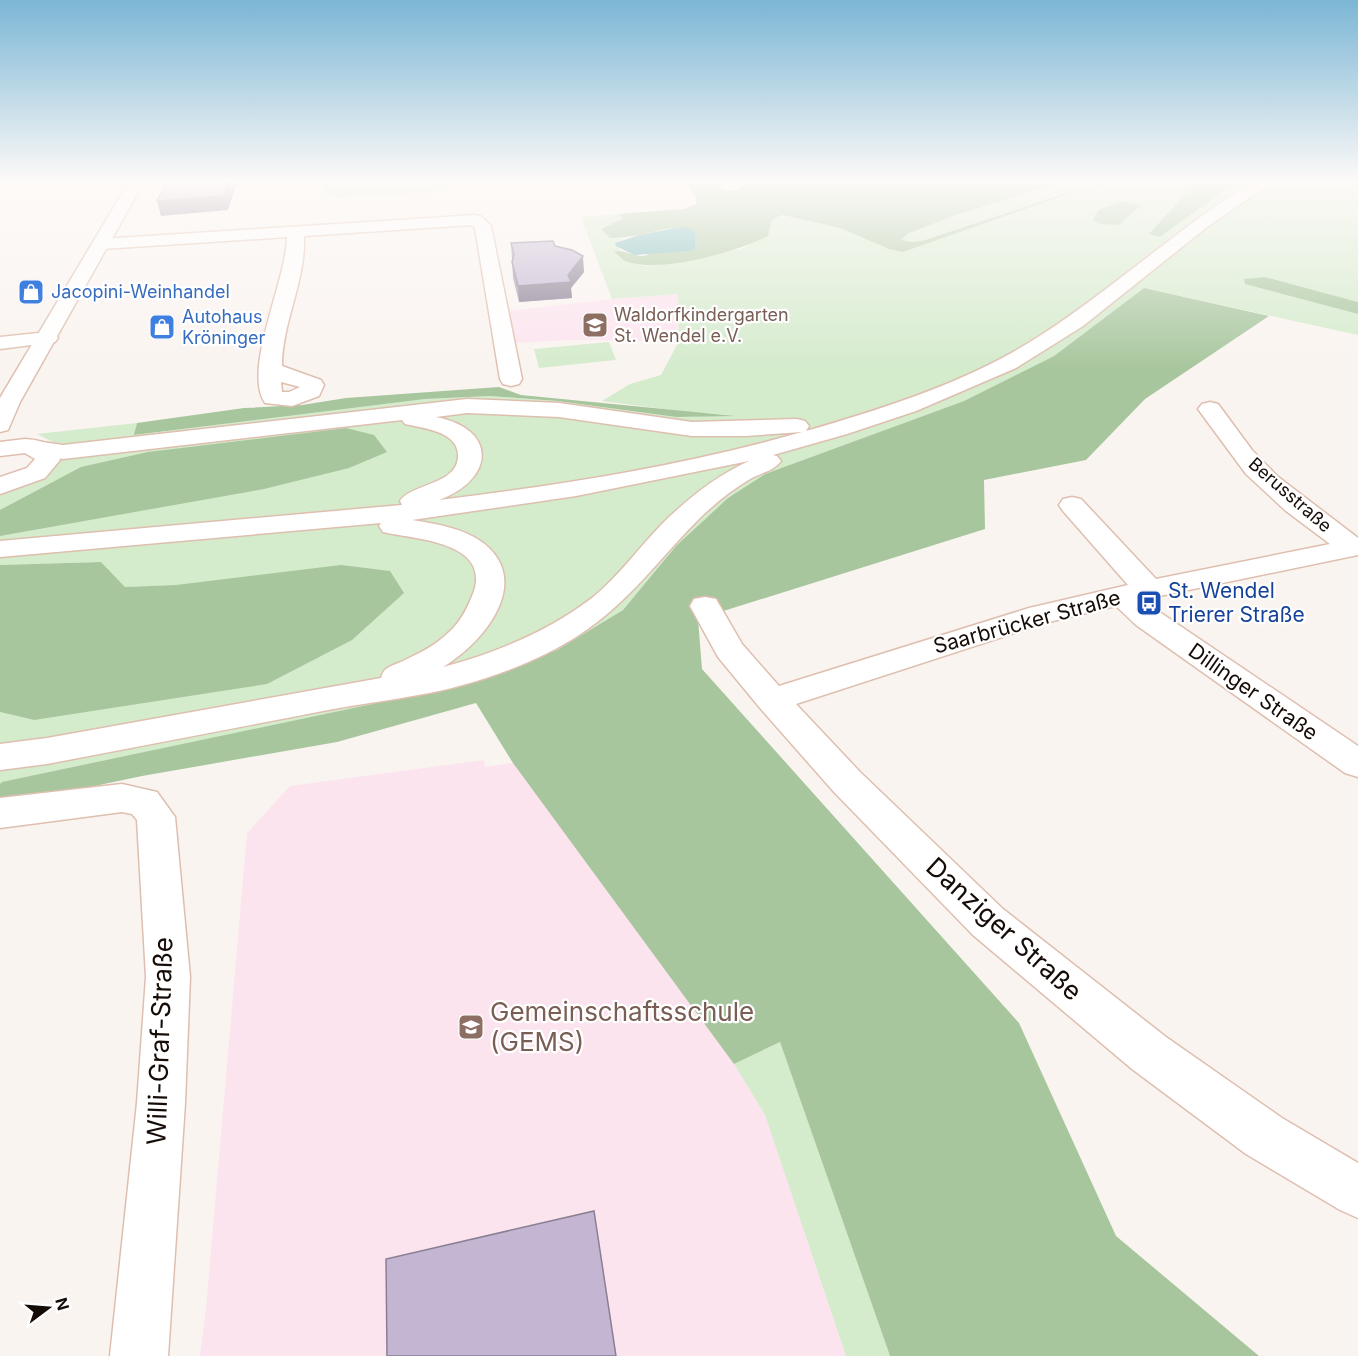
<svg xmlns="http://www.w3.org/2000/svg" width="1358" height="1356" viewBox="0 0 1358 1356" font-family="Inter,sans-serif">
  <rect width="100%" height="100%" fill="#faf4f0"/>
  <!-- education -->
  <path fill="#fce4ef" d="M678 294 679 341 568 340 514 343 508 311 612 299Z
    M484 760 485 767 513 763 590 828 765 1115 846 1356H200L206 1308 247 833 290 786Z"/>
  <!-- green -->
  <path fill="#d4ebcc" d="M327 180H451L452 186 445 190 435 192 335 198 325 195Z
    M1104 180H1198L1149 234 1160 237 1224 191 1244 180H1358V302L1265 277 1244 280 1245 284 1358 314V335L1144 288 1054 356 964 401 765 474 728 498 676 546 623 610 557 650 467 684 0 784V712L34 720 176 585 125 587 101 562 0 565V493L59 445 37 434 137 423 135 435 425 399 490 396 557 401 676 417 731 415 686 412 602 401 630 384 661 375 679 341 678 294 612 299 581 217 617 214 623 217 602 229 610 238 625 239 615 243 621 250 615 251 644 266 687 261 745 248 772 220 782 215 840 228 889 249H911L1071 194H1063L922 241 911 242 900 240 907 234 953 216 1059 183 1080 182 1101 184Z
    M609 342 616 360 539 368 534 349Z
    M780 1042 890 1356H846L765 1115 734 1064Z"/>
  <!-- forest -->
  <path fill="#a7c69d" d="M685 180H716L723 190H739L745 180H1104L1102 185 1080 182 1059 183 953 216 907 234 901 240 911 242 922 241 1063 194 1072 193 903 252 889 249 840 228 782 215 772 220 768 236C736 252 662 273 628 262 623 261 618 255 614 251 625 249 636 259 647 255 659 251 677 235 688 227 661 227 637 239 610 238L601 229 623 218 617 214 685 209 696 204V199Z
    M1198 180H1244L1224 191 1160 237 1149 234Z
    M1121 201 1141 205 1119 225 1101 224 1093 220 1098 210Z
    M1265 277 1358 302V314L1245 284 1244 279Z
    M1144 288 1269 316 1145 399 1086 460 984 480 985 529 698 619 702 669 1019 1023 1116 1236 1259 1356H890L780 1042 734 1064 513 763 476 703 337 742 142 776 0 806V784L2 782 467 684 557 650 623 610 676 546 728 498 765 474 964 401 1054 356Z
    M499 387 521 395 735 416 676 417 557 401 490 396 425 399 134 435 137 423 244 408 302 405 346 398Z
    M346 428 374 435 387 452 349 468 264 489 0 536V510L81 467 148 452Z
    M101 562 125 587 176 585 341 565 390 571 404 593 352 640 267 684 34 720 0 712V565Z"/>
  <!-- water -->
  <path fill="#77b9b9" d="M681 227H688L695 232V249L688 251 634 255 616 246 615 243 639 235Z"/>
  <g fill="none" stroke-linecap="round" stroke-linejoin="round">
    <!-- minor casing -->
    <g stroke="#debfaf" stroke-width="3">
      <path id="minor" d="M476 215 482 217 491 226 522 379 519 384 511 386 503 384 500 379 475 228 472 225 304 236C306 281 282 322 282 366L321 380 324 385 319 396 292 406 265 403C242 370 287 279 287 237L102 249 96 248 93 244 96 240 102 239ZM281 382 300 387 289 392H282Z
        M48 332 55 334 58 338 55 342 0 349V337Z
        M1210 402 1218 404 1252 450 1277 476 1358 538V555L1145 599 1158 611 1358 746V777L1345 773 1136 625 1116 606 1049 622 796 704 860 772 1003 909 1166 1037 1282 1118 1358 1163V1218L1340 1210 1246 1154 1132 1069 973 935 834 792 760 708 718 657 690 606 694 599 705 597 716 599 742 644 779 686 1029 608 1128 585 1063 511 1059 505 1063 499 1072 497 1081 499 1156 579 1330 544 1286 511 1246 474 1198 409 1202 404Z
        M122 784 157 792 175 817 190 977 185 1103 168 1356H110L137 1103 146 977 137 820 132 814 122 812 0 828V798Z"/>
    </g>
    <!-- major casing -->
    <g stroke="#debfaf" stroke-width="3">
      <path id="major" d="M130 180H145L20 402 8 430 0 432V398Z
        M25 439C39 440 57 443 60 460L45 478 0 494V477L27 468 35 459 25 453 0 456V442Z"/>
    </g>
    <!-- highway casing -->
    <g stroke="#debfaf" stroke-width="3">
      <path id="highway" d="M1257 180H1275L1207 227 1083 326 1016 368 916 411 847 434 773 455 777 456 781 461C774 471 760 473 750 479 733 489 717 502 703 515 661 556 629 603 579 635 535 664 471 686 418 695 388 701 358 704 328 710 235 728 141 746 47 764L0 770V744L47 738 381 678C382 676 382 673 385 670 389 666 399 663 405 660 420 653 436 645 448 633 461 622 468 607 474 591 490 541 412 539 383 532L379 526 381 523 0 557V541L402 505 400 501C412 483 460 485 458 454 457 431 422 428 405 424L402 420 63 459 33 454 30 449 33 444 42 442 63 445 467 399 559 403 692 422 797 419 805 421 809 426 806 431C885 408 968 382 1038 337 1114 289 1179 226 1257 180ZM467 413 559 417 692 436H746L802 432C684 466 561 485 439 500 495 479 498 429 436 417ZM749 461C716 476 687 499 661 525 638 549 618 577 592 598 549 631 496 653 443 667 480 645 530 588 489 548 470 529 437 524 412 520L576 496Z"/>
    </g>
    <!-- minor -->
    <use href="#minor" fill="#fff" fill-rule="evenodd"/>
    <!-- major -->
    <use href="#major" fill="#fff" fill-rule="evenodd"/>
    <!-- highway -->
    <use href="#highway" fill="#fff" fill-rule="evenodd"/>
  </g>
  <!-- wall -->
  <path fill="#a99cb5" d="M511 243 555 246 584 272 571 288 572 298 519 302 513 278Z"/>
  <!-- shaded-wall -->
  <path fill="#897f93" d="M229 180H236L237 183 228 210 161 216 157 201Z
    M583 256 584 272 571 288 572 298 519 302 518 286 568 275Z"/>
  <!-- building -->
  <path fill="#c4b5d2" stroke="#897f93" stroke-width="1.5" d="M168 180H229L224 196 157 201Z
    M553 241 555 246 572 250 583 256 568 275 571 282 518 286 512 262 514 255 511 243Z
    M594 1211 616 1356H387L386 1259Z"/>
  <!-- sky -->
  <linearGradient id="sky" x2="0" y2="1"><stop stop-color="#7bb6d5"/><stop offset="0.49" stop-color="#fdfaf8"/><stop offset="1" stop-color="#fdfaf8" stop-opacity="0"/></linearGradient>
  <rect width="1358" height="370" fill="url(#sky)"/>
  <!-- icons -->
  <defs>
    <g id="shop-square" transform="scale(1.35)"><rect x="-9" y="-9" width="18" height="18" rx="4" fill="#3f7fe0" stroke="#fff"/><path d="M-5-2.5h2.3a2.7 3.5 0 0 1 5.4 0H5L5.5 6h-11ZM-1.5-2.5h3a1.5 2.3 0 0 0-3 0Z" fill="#fff"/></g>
    <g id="school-square" transform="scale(1.35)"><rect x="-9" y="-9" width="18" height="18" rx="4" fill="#8d6e63" stroke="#fff"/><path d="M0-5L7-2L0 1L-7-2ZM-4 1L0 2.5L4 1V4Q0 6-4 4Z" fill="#fff"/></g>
    <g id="bus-square" transform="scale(1.35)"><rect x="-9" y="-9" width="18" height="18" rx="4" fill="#1a4fb4" stroke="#fff"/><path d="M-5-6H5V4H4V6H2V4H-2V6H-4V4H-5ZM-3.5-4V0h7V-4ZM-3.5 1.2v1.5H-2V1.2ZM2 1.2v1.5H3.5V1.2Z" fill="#fff"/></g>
  </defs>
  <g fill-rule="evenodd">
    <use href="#shop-square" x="31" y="292"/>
    <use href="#school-square" x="595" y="325"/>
    <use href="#shop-square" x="162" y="327"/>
    <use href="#bus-square" x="1149" y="603"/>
    <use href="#school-square" x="471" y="1027"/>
  </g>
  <g text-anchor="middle" stroke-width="4.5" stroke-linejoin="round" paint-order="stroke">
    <!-- far-shop labels -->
    <g font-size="18" fill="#366cbe" stroke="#fff" text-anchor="start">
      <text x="51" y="298">Jacopini-Weinhandel</text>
      <text x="182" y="323">Autohaus<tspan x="182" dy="21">Kröninger</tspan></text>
    </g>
    <!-- far-education labels -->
    <g font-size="18" fill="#785e54" stroke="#fff" text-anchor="start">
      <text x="614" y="321">Waldorfkindergarten<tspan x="614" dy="21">St. Wendel e.V.</tspan></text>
    </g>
    <!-- far-street labels -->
    <g font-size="18" fill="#160c07" stroke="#fff">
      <text transform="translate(1290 495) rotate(41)" y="6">Berusstraße</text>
    </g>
    <!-- transit labels -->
    <g font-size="21" fill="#164399" stroke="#fff" text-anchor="start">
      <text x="1168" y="598">St. Wendel<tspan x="1168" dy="24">Trierer Straße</tspan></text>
    </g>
    <!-- street labels -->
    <g font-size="21" fill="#160c07" stroke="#fff">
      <text transform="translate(1027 622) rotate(-15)" y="7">Saarbrücker Straße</text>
      <text transform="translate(1253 692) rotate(35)" y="7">Dillinger Straße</text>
    </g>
    <!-- near-street labels -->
    <g font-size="26" fill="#160c07" stroke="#fff">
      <text transform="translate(1004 929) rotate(42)" y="9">Danziger Straße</text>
      <text transform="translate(160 1041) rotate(-88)" y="9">Willi-Graf-Straße</text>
    </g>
    <!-- near-education labels -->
    <g font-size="26" fill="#785e54" stroke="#fff" text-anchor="start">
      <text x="490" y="1021">Gemeinschaftsschule<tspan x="490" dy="30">(GEMS)</tspan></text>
    </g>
  </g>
  <!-- north arrow -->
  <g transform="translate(48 1308) rotate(74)" stroke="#ffffff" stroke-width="4.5" paint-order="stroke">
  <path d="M0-4.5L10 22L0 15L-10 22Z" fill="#160c07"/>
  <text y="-9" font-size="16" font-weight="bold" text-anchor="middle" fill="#160c07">N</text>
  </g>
</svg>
